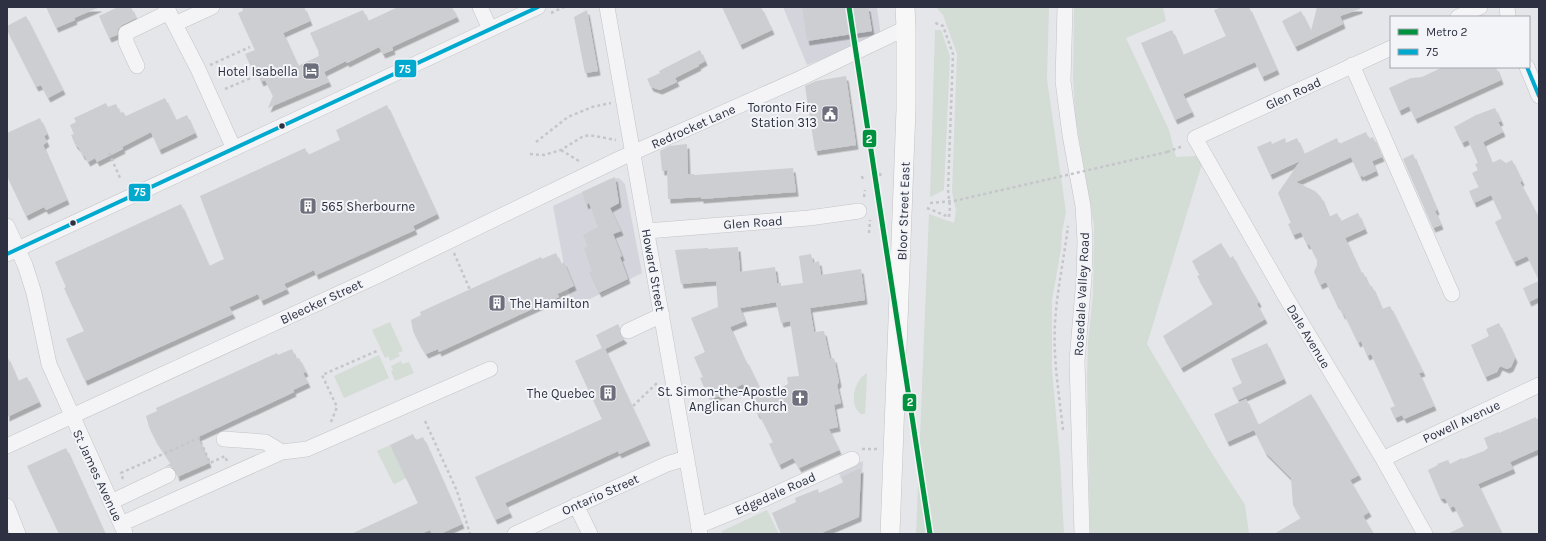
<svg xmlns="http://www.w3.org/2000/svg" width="1546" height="541" viewBox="0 0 1546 541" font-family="Karla,sans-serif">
  <defs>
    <filter id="shadow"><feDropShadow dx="2.5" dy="4.5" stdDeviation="0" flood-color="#0004"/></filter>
  </defs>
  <rect width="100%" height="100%" fill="#e5e6e9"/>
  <!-- built -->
  <path fill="#d4d5dc" d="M783 7H877L881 37 807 65Z
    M619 178 625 184 642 273 572 308 553 206 610 179Z
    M863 461 860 519 838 472Z"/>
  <!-- green -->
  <path fill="#d4dcd6" d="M936 7H1049L1047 79 1066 212 1062 232 1061 249 1052 300V369L1060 459 1064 534H916L929 214 954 223 956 210 952 192 957 54 943 15Z
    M1074 7H1163L1166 21 1126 38 1169 130 1176 157 1196 156 1202 164 1147 344 1213 455 1245 505 1249 534H1090L1087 377 1088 342 1093 294 1094 226 1075 115 1073 78Z
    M935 30H941L950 56 944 190 930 197Z
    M390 322 403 351 398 353 400 356 390 361 388 356 385 358 372 330Z
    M379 355 389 378 344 398 334 376Z
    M401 361 402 364 409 362 414 373 395 381 391 371 393 370 391 366Z
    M867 373 865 414H861C848 405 854 380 867 373Z
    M390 445 406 478 395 484 393 483 377 451Z
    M767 510 779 534H722V531Z"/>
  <!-- building -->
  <path fill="#cdced1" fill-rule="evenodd" filter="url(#shadow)" d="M46 7H100L74 18 75 20 56 28Z
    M118 7H131L136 18 122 25 118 29 117 35 109 38 99 16Z
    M242 7H304L310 21 283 33 298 66 319 56 318 52H319L310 33 363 10 368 21 398 7H452L457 17 392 47 393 50 383 54 379 47 347 63 346 61 324 72 329 82 268 108 273 96 265 80 261 82 257 72 254 73 245 54 255 50 238 13 243 11Z
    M722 7H761L772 30 740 45Z
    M802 7H868L872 31 807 41Z
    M1222 7H1249L1277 70 1262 77 1255 62 1183 94 1192 112 1175 120 1141 43 1172 30 1183 55 1226 36 1214 10Z
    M1317 7H1360V9L1340 16 1343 24 1295 47 1282 21 1301 11 1311 31Z
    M587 10 598 71 585 73 574 17Z
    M26 16 63 90 48 98 41 85 36 87 7 30V26Z
    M700 50 705 61 698 65 699 66 675 78 677 82 660 90 651 87 647 79 660 73 659 71Z
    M1443 67H1496L1501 80 1415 119 1409 106 1399 111 1389 88 1411 78 1422 77Z
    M846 76 856 145 815 151 805 86 816 81Z
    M165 98 176 120 187 115 195 133 159 150 151 132 122 147 123 149 97 162 95 158 88 162 84 155 83 156 79 148 75 144 71 135 74 134 70 125 76 122 74 118 106 103 108 107 116 104 120 113 123 112 126 116Z
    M387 105 437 214 413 226 415 230 316 275 314 270 284 284 287 289 261 301 258 294 229 307 233 314 85 381 66 339 84 331 64 288 66 287 55 262 181 204 209 266 224 259 200 196 305 148 308 155 340 140 336 130Z
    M1495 108 1501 121 1498 122 1503 132 1483 142 1492 163 1500 159 1506 163 1512 160 1522 181 1520 182 1539 218V280L1527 256 1514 262 1495 222 1502 218 1491 195 1474 203 1469 191 1479 187 1472 173 1478 170 1475 164 1478 163 1468 140 1462 143 1454 127 1476 115Z
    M40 118 47 134 44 136 47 142 43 145 67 200 46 210 44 207 26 216 7 176V133Z
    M1366 132 1369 139 1373 137 1382 157 1372 161 1376 171 1363 177 1362 175 1360 177 1351 157 1296 182 1315 191 1321 197 1329 217 1337 213 1341 221 1358 213 1365 229 1345 238 1361 273 1363 272 1367 282 1368 281 1371 287 1372 286 1382 309 1390 306 1423 372 1419 373 1434 406 1404 419 1402 415 1395 418 1390 408 1395 406 1371 354 1367 356 1361 341 1358 343 1344 314 1343 315 1338 305H1337L1326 282 1320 285 1314 272 1317 265V260L1309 244 1307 245 1301 232 1293 235 1288 224 1291 223 1278 193 1300 161 1270 175 1257 147 1271 141 1272 144 1285 138 1286 143 1297 138 1304 154 1306 153 1337 138 1339 144Z
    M687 144 688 174H694V175L793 168 796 192 701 199V197L668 199 667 170 662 171 660 151 669 146Z
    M1413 154 1437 210 1435 211 1441 225 1433 228 1403 159Z
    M615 177 619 203 610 208 621 231 613 234 622 256 620 257 628 279 599 293 589 272 592 271 584 248 588 246 583 235 598 227 589 203 586 205 582 192Z
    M1221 243 1230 258 1233 256 1238 266 1259 302 1257 304 1265 319 1181 368 1163 336 1213 304 1197 276 1200 275 1192 261Z
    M738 247 740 272 775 267 777 283H781V286L803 283 799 256 811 254 813 263 819 261 821 275 861 269 865 300 810 308 814 332 824 331 830 359 834 358 839 382 837 385 841 403 834 405 838 427 829 429 839 450 799 468 793 458 779 465 769 444 773 442 759 414 758 415 743 384 710 400 700 378 703 377 694 357 705 352 691 318 718 307 716 281 681 284 675 250 708 248V249ZM776 302 781 323 790 321 799 376 787 377 788 384 764 397 746 360 745 361 730 327 745 321 740 308Z
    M556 253 561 264 564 262 574 286 557 294 559 297 519 315 439 352 438 349 426 354 419 343 413 331 411 320 421 315 420 312 541 257 542 259Z
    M1539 281V297L1529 302 1523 288Z
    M1499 323 1515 358 1511 367 1507 369 1500 366 1497 372 1485 377 1471 345 1489 336 1486 329Z
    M618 324 620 328V334L625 339 605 349 648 441 619 454 618 451 505 503 510 513 495 520 475 477 602 419 575 361 602 348 596 335Z
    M1267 343 1284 379 1238 400 1232 388 1242 383 1231 359Z
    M292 349 296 359 299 358 306 372 303 373 308 383 293 390 294 392 198 437 209 463 177 477 176 472 173 468 169 466 165 467 171 463 155 439 149 427 146 416 157 411 156 408 277 353 278 355Z
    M7 356 18 381 27 377 39 402 7 417Z
    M1311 394 1359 475 1350 480 1369 512 1363 516 1374 534H1274L1301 518 1293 505 1291 478 1265 452 1254 430 1227 442 1214 414 1246 399 1258 425Z
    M1536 417V419L1539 418V449L1510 462 1513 469 1478 484 1502 534H1447L1464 526 1454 506 1450 508 1445 498 1442 499 1439 496 1428 470 1438 465 1437 464 1448 460 1450 464 1462 458 1463 459 1484 451 1488 448 1484 438 1498 432 1499 433Z
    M413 434 416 440 423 437 462 524 440 534H432L430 530 420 534H351L418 503 390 445Z
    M66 448 105 534H59L27 466Z
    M861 468 859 517 819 534H781L772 513 796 502 795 498 818 489 819 493 844 482 841 477Z"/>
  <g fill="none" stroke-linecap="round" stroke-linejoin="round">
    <!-- minor casing -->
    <g stroke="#c3c4c7" stroke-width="16">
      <path id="minor" d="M166 7 198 69 234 149
        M480 7 490 29
        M607 7 700 534
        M1065 7 1063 81 1070 135 1083 206 1085 241 1084 278 1077 361 1082 534
        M1507 7 1508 17
        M1458 17 1480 7
        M175 24 212 7
        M1391 48 1195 138 1284 294 1383 459 1425 534
        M1352 65 1452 294
        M137 66 126 42V33L169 12
        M1527 67 1539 96
        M7 226 25 265 34 293 49 364 125 533
        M647 231 809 218 859 211
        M7 254 538 7
        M628 331 662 315
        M224 439 265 442 282 452
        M7 446 377 276 621 158 801 78 906 28
        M1383 459 1397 452 1539 385
        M111 502 168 475
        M576 505 590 534
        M7 506 18 534
        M121 524 282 452 307 449 490 369
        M698 526 762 500 852 459
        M515 534 667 464 687 458"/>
    </g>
    <!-- major casing -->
    <g stroke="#c2c3c6" stroke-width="20">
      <path id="major" d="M890 534 906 109V28L905 7"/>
    </g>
    <!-- path -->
    <path stroke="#c5c6c9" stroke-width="2.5" stroke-dasharray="3 3" stroke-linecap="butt" d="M551 13 564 7
      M210 65 250 47
      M225 89 258 75
      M536 142 568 117 592 107 611 103
      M561 150 579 161
      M1167 152 1183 146
      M109 153 121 180
      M530 154 544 155 561 150 582 137 589 135 616 140
      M880 173 881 178
      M862 176 863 181
      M864 197 865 190
      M930 203 954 201
      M927 208 949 217 950 207 948 190 953 54 943 26 933 22
      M869 233 870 220
      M454 253 470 290
      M633 406 658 382
      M425 421 457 491 470 534
      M331 422 337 407 322 375 379 350
      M1063 430C1059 394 1053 359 1055 323 1057 290 1064 259 1068 226
      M862 449H877
      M123 479 121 473 199 438 210 463 225 456 227 461"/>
    <!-- minor -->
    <use href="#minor" stroke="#f4f4f6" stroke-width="15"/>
    <!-- major -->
    <use href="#major" stroke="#f7f7f8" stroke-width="19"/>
    <!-- path-bridge -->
    <path stroke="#c5c6c9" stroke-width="2.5" stroke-dasharray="3 3" stroke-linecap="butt" d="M954 201 1167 152"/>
    <!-- bus-1 casing -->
    <g stroke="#f3f4f8" stroke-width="7">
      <path id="bus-1" d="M1527 67 1539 96
        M7 254 538 7"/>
    </g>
    <!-- bus-1 -->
    <use href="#bus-1" stroke="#00a9ce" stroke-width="4"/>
    <!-- metro-1 casing -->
    <g stroke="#f3f4f8" stroke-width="8">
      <path id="metro-1" d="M849 7 930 534"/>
    </g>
    <!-- metro-1 -->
    <use href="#metro-1" stroke="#00923f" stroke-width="5"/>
  </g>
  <!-- icons -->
  <defs>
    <g id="hotel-square" transform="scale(0.9)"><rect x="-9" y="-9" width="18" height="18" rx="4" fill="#6d707c" stroke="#f3f4f8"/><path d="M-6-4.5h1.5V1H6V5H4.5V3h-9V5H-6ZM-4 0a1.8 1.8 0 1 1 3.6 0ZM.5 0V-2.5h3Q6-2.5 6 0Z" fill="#fff"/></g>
    <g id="civic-square" transform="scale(0.9)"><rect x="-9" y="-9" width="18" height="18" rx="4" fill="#6d707c" stroke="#f3f4f8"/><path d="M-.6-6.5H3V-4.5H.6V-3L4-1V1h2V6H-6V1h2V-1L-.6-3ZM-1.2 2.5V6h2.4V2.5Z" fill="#fff"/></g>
    <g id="building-square" transform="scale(0.9)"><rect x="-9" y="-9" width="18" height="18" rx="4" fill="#6d707c" stroke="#f3f4f8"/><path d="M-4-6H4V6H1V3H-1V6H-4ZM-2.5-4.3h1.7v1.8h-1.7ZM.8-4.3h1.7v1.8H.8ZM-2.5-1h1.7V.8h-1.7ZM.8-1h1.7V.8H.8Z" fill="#fff"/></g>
    <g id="church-square" transform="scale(0.9)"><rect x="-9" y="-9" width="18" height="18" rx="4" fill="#6d707c" stroke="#f3f4f8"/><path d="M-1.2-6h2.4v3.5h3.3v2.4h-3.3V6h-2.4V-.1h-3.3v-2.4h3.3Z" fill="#fff"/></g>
  </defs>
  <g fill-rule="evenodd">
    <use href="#hotel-square" x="311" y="71"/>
    <use href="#civic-square" x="830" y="114"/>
    <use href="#building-square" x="308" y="206"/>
    <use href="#building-square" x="497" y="303"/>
    <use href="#building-square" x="608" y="393"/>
    <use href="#church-square" x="800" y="398"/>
  </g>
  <!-- markers -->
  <g fill="#2d3141" stroke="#f3f4f8" stroke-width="1.5">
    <circle cx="282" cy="126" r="3.5"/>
    <circle cx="73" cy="223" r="3.5"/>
  </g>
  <g text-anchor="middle" stroke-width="4" stroke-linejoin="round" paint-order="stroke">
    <!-- poi labels -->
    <g font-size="13" fill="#2d3141" stroke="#f3f4f8" text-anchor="end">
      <text x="298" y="76">Hotel Isabella</text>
      <text x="817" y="112">Toronto Fire<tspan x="817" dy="15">Station 313</tspan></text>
      <text x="321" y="211" text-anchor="start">565 Sherbourne</text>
      <text x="510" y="308" text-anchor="start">The Hamilton</text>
      <text x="787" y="396">St. Simon-the-Apostle<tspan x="787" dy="15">Anglican Church</tspan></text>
      <text x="595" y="398">The Quebec</text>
    </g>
    <!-- street labels -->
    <g font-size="13" fill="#2d3141" stroke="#f3f4f8">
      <text transform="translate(1293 93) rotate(-25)" y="5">Glen Road</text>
      <text transform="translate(693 126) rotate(-24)" y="5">Redrocket Lane</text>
      <text transform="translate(903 211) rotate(-88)" y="5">Bloor Street East</text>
      <text transform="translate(753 222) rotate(-4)" y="5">Glen Road</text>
      <text transform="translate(654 270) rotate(80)" y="5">Howard Street</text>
      <text transform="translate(1081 294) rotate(-87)" y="5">Rosedale Valley Road</text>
      <text transform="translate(321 301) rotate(-25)" y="5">Bleecker Street</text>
      <text transform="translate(1309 336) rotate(59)" y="5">Dale Avenue</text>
      <text transform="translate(1461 421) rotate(-25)" y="5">Powell Avenue</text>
      <text transform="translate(98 475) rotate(65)" y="5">St James Avenue</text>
      <text transform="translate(775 493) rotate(-24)" y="5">Edgedale Road</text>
      <text transform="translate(600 494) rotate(-24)" y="5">Ontario Street</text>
    </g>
  </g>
  <g stroke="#f3f4f8" stroke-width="1.5">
    <rect x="394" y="59" width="23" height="19" rx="4" fill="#00a9ce"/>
    <rect x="862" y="129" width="15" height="19" rx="4" fill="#00923f"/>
    <rect x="128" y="183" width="23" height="19" rx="4" fill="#00a9ce"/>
    <rect x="902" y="393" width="15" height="19" rx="4" fill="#00923f"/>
  </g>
  <g font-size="11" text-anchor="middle" font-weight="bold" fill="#fff">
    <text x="405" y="73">75</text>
    <text x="869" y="143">2</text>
    <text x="140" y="196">75</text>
    <text x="910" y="406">2</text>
  </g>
  <!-- border -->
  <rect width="1546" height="541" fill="none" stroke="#2d3141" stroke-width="16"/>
  <!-- legend -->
  <rect x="1390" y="16" width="140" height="52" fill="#f3f4f8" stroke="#a4a6af"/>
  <rect x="1398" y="29" width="20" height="6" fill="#00923f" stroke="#a4a6af"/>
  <text x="1426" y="36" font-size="12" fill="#2d3141">Metro 2</text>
  <rect x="1398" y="49" width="20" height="6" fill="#00a9ce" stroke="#a4a6af"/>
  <text x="1426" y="56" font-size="12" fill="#2d3141">75</text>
</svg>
